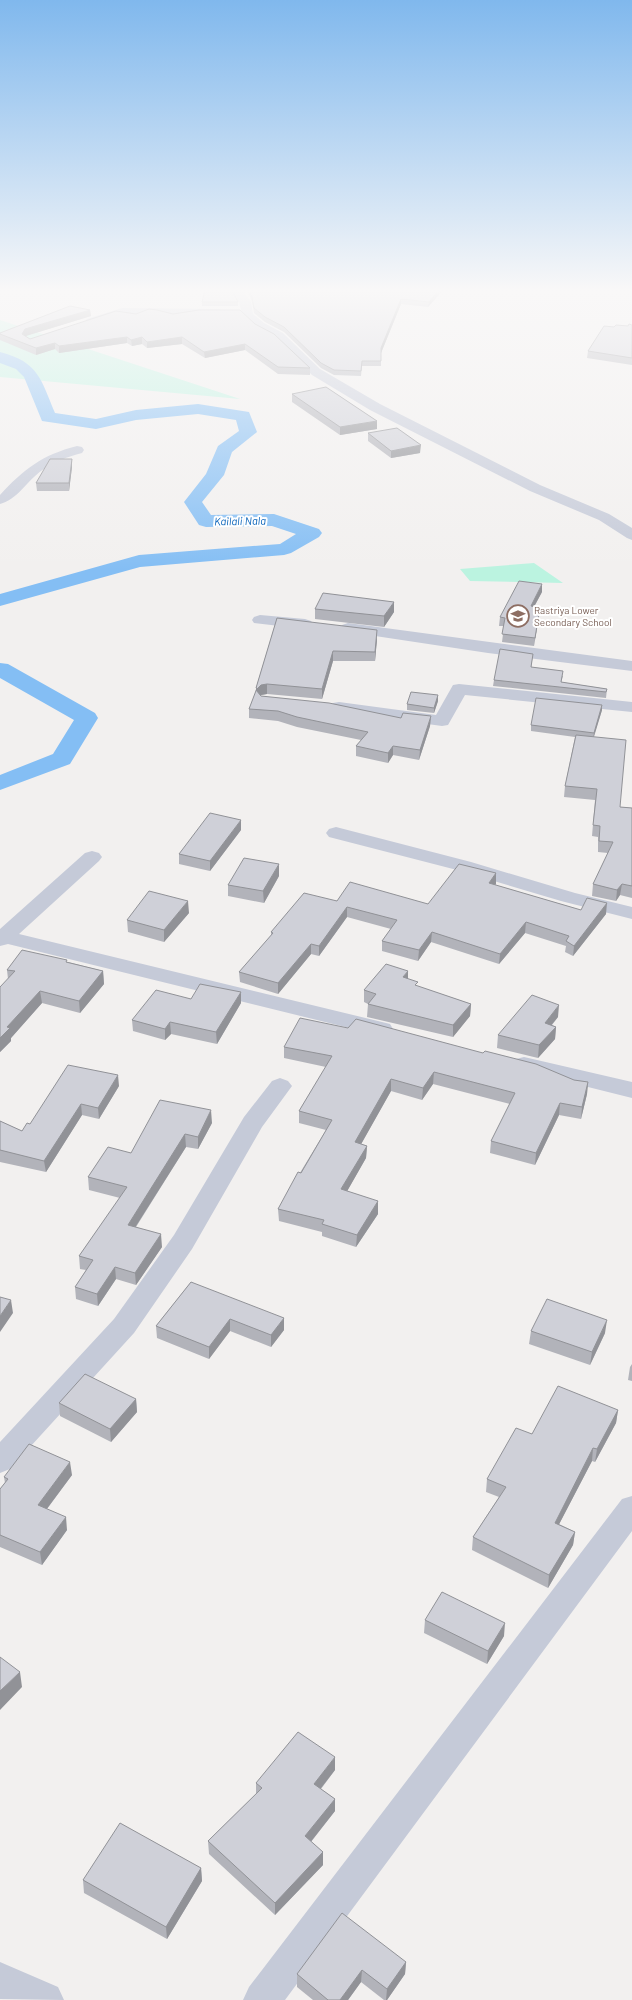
<svg xmlns="http://www.w3.org/2000/svg" width="632" height="2000" viewBox="0 0 632 2000" font-family="Barlow,sans-serif">
  <rect width="100%" height="100%" fill="#f2f0ef"/>
  <!-- green -->
  <path fill="#bbf3e0" d="M0 320 240 399 0 377Z
    M534 563 563 583 470 581 460 569Z"/>
  <g fill="none" stroke-linecap="round" stroke-linejoin="round">
    <!-- canal -->
    <path fill="#84bef4" fill-rule="evenodd" d="M0 352C39 362 41 380 55 413L96 419 136 410 198 404 249 412 257 432 232 452 224 475 202 502 211 515 274 514 319 529 322 533 319 537 291 553 284 555 140 567 0 606V594L139 555 280 544 296 534 272 526 206 527 199 525 184 502 206 474 218 446 239 431 236 420 198 414 136 420 96 429 42 421 24 377 16 369 0 363Z
      M0 663 8 664 95 713 98 718 70 764 0 790V775L53 754 74 720 0 678Z"/>
    <!-- minor -->
    <path fill="#c5cad8" fill-rule="evenodd" d="M234 290H246L245 293 251 302 253 314 264 323 283 333 320 369 380 404 540 485 609 514 632 528V540L627 538 599 520 530 491 370 410 312 375 275 339 256 329 243 317 239 302 233 293Z
      M122 308 219 309 225 312 219 315 123 314 91 325 85 321 87 319Z
      M77 446 82 447 84 450 82 453C67 457 53 462 41 471 27 481 17 500 0 504V495C24 469 42 455 77 446Z
      M260 615 305 619 311 621 313 624 311 627 305 629 254 623 252 620 254 617Z
      M348 623 632 661V671L488 653 342 631 340 628 342 625Z
      M459 684 632 702V712L465 695 448 725 442 726 339 712 333 711 330 707 333 703 339 702 436 715 453 685Z
      M336 827 471 862 575 893 632 907V919L561 901 457 870 329 837 326 833 329 829Z
      M92 851 99 853 102 857 99 861 19 934 382 1022 390 1024 393 1029 390 1034 382 1036 8 944 0 946V929L85 853Z
      M524 1057 632 1082V1098L516 1069 513 1064 516 1059Z
      M280 1078 288 1081 292 1086 262 1127 192 1249 134 1333 10 1469 0 1473V1442L114 1319 174 1235 244 1117 272 1081Z
      M632 1496V1531L285 2000H243L249 1987 622 1499Z
      M0 1962 58 1987 64 2000 0 1999Z"/>
  </g>
  <!-- wall -->
  <path fill="#b2b3ba" d="M205 290H232L238 302V306H202V302Z
    M247 290H443L428 307 401 304 381 353V366H362L361 376 334 375 321 368 284 332 265 322 254 313 252 302Z
    M90 310 91 316 25 336 30 339 136 314H173L255 324 310 368V375L278 374 245 350 205 358 182 344 147 348 142 344 132 346 127 343 59 353 55 349 36 355 0 340V333Z
    M632 325V365L587 358 588 351 614 327 628 326Z
    M292 394 377 429 340 435 292 402Z
    M368 433 420 453 391 458 368 441Z
    M72 459V467L69 491H37L36 483Z
    M542 592 534 607 540 608 534 646 502 642 504 626H499L500 617Z
    M315 609 394 612 384 627 315 619Z
    M277 618 377 639 375 661H333L322 699 267 694 261 695H260L261 696 401 718 431 716 430 726 419 760 393 755 388 763 356 756V746L361 740 297 727 278 721 249 718V709L256 691V688Z
    M533 654 531 668 563 676 561 682 607 689 606 698 493 686 494 680Z
    M438 695V701L434 713 407 710V704Z
    M602 705V710L594 737 620 807 632 808V898L620 895 616 901 592 896 593 884 608 853 598 852V837L592 836 595 800 564 797 565 786 575 737 531 731V725Z
    M241 830 210 871 179 864V854Z
    M279 876 264 903 228 896V885Z
    M496 884 495 885 581 910 606 914 573 956 565 952 566 946 525 933 499 964 431 942 418 961 382 951V941L391 929 347 917 319 956 311 954 278 994 240 982 239 972 271 936V932L337 901 428 904Z
    M189 913 164 942 128 932 127 920Z
    M68 962 103 971 104 984 80 1013 42 1003 11 1038V1041L0 1052 8 979 7 970Z
    M408 979 417 986 471 1004 470 1016 453 1037 367 1017 368 1004 364 1002V990Z
    M191 999 241 1003 217 1044 171 1034 165 1040 133 1031 132 1020Z
    M558 1017 552 1025 556 1027 555 1039 538 1058 497 1048 498 1035Z
    M284 1047 574 1080 588 1082 587 1094 581 1119 559 1115 535 1165 490 1153 491 1141 510 1104 433 1084 422 1100 391 1091 361 1144 367 1146 366 1158 347 1191 378 1214 356 1247 322 1236V1232L279 1221 278 1209 326 1130 299 1123V1111L326 1067 284 1058Z
    M119 1086 99 1119 82 1115 46 1172 0 1162V1121L22 1131 30 1124Z
    M212 1123 198 1149 186 1147 136 1227 162 1247 136 1285 116 1279 98 1306 76 1299 75 1287 86 1270 80 1269 79 1256 120 1198 89 1190 88 1177 131 1153Z
    M191 1282 284 1330 271 1347 230 1331 209 1359 157 1338 156 1326Z
    M531 1331 605 1333 590 1365 529 1344Z
    M632 1364V1381L628 1380 630 1367Z
    M136 1399 137 1412 111 1442 60 1416 59 1403Z
    M618 1410 616 1423 595 1462 592 1461 559 1524 575 1532 573 1545 548 1588 472 1550 473 1537 499 1497 486 1492 487 1479 532 1434Z
    M72 1475 47 1509 67 1530 42 1565 0 1547V1489L5 1483 4 1477Z
    M425 1620 504 1636 487 1664 424 1633Z
    M335 1770 321 1789 335 1799V1811L311 1842 323 1852V1865L275 1915 209 1854 208 1841 256 1794V1783Z
    M201 1868 202 1881 167 1939 84 1893 83 1880Z
    M406 1962 405 1974 387 2000H384L361 1982 348 2000H313L297 1987V1974Z"/>
  <!-- shaded-wall -->
  <path fill="#919297" d="M439 290H443L428 307 429 302Z
    M401 299V304L381 353V348Z
    M90 310 91 316 26 336 23 340 22 334 25 329Z
    M127 337V343L59 353V346Z
    M142 337V344L132 346 131 340Z
    M182 337V344L147 348V342Z
    M55 343V349L36 355V348Z
    M245 344V350L205 358 204 352Z
    M377 421V429L340 435V427Z
    M421 445 420 453 391 458V451Z
    M72 459V467L69 491V483Z
    M542 584V592L530 614 531 606Z
    M394 602V612L384 627V616Z
    M540 608 539 616 534 646 535 638Z
    M377 630V639L375 661V652Z
    M333 651V661L322 699V689Z
    M267 684V694L261 695 256 700V690L261 685Z
    M438 695V701L434 713V708Z
    M602 705V710L593 739 594 733Z
    M431 716 430 726 419 760 420 750Z
    M393 746V755L388 763V753Z
    M241 820V830L210 871V861Z
    M279 864V876L264 903 263 891Z
    M496 873V884L488 894 489 883Z
    M622 884 620 895 616 901 617 890Z
    M188 901 189 913 164 942V930Z
    M607 903 606 914 573 956 574 946Z
    M347 907V917L319 956V946Z
    M526 922 525 933 499 964 500 954Z
    M432 932 431 942 418 961 419 950Z
    M311 944V954L278 994V983Z
    M103 971 104 984 80 1013 79 1001Z
    M408 971V984L403 977Z
    M40 991 42 1003 11 1038V1041L0 1052V1038L7 1027Z
    M241 992V1003L217 1044 216 1032Z
    M471 1004 470 1016 453 1037V1025Z
    M559 1005 558 1017 543 1035 545 1023Z
    M170 1022 171 1034 165 1040V1029Z
    M556 1027 555 1039 538 1058 539 1045Z
    M434 1072 433 1084 422 1100 423 1088Z
    M118 1075 119 1086 99 1119 98 1108Z
    M391 1079V1091L355 1155V1142Z
    M588 1082 587 1094 581 1119 582 1107Z
    M560 1103 559 1115 535 1165 536 1153Z
    M81 1104 82 1115 46 1172 44 1161Z
    M211 1110 212 1123 198 1149V1137Z
    M185 1134 186 1147 129 1237 128 1225Z
    M367 1146 366 1158 341 1202V1189Z
    M378 1201V1214L356 1247 357 1235Z
    M161 1234 162 1247 136 1285 135 1273Z
    M115 1267 116 1279 98 1306 97 1294Z
    M11 1300 13 1313 0 1332V1316Z
    M284 1318V1330L271 1347V1335Z
    M230 1319V1331L209 1359V1347Z
    M607 1320 605 1333 590 1365 592 1352Z
    M136 1399 137 1412 111 1442 110 1429Z
    M618 1410 616 1423 595 1462 597 1449Z
    M593 1448 592 1461 553 1536 555 1523Z
    M70 1462 72 1475 40 1518 38 1505Z
    M66 1517 67 1530 42 1565 40 1552Z
    M575 1532 573 1545 548 1588 549 1575Z
    M505 1623 504 1636 487 1664 488 1651Z
    M20 1672 22 1687 0 1710V1691Z
    M335 1757V1770L314 1797V1784Z
    M335 1799V1811L305 1849V1836Z
    M323 1852V1865L275 1915V1903Z
    M201 1868 202 1881 167 1939 166 1927Z
    M406 1962 405 1974 387 2000H386L387 1989Z
    M362 1970 361 1982 348 2000H340Z"/>
  <!-- building -->
  <path fill="#cfd0d8" stroke="#919297" d="M205 290H232L238 302H202Z
    M249 290H439L429 302 401 299 381 348V361H362L361 371 334 370 321 363 284 327 265 317 254 308 252 297Z
    M70 306 90 310 25 329 22 334 30 339 116 311 136 314 149 309 157 310 173 314 199 310H240L255 324 274 334 310 368 278 367 245 344 204 352 182 337 147 342 142 337 131 340 127 337 59 346 55 343 36 348 0 334V333Z
    M629 324 632 325V358L588 351 604 326 614 327 616 325 628 326Z
    M326 387 377 421 340 427 292 394Z
    M397 428 421 445 391 451 368 433Z
    M50 459H72L69 483H36Z
    M519 581 542 584 531 606 540 608 535 638 502 634 505 618 500 617Z
    M323 593 394 602 384 616 315 609Z
    M277 618 377 630 375 652 333 651 322 689 267 684 261 685 256 690 261 696 329 703 401 718 403 713 431 716 420 750 393 746 388 753 356 746 368 732 297 717 278 711 249 709 257 688H256Z
    M500 649 533 654 531 667 563 671 561 682 607 689 606 692 494 680Z
    M411 692 438 695 434 708 407 704Z
    M536 698 602 705 594 733 531 725Z
    M576 735 626 740 620 807 632 808V886L622 884 617 890 593 884 613 842 599 841 600 826 593 825 597 789 565 786Z
    M210 813 241 820 210 861 179 854Z
    M244 858 279 864 263 891 228 885Z
    M459 864 496 873 489 883 581 910 587 898 607 903 574 946 566 941 569 936 526 922 500 954 432 932 419 950 382 941 397 920 347 907 319 946 311 944 278 983 239 972 273 933 271 932 304 893 337 901 350 882 428 904Z
    M149 891 188 901 164 930 127 920Z
    M22 950 67 960 66 962 103 971 79 1001 40 991 7 1027 10 1028 0 1038V987L15 971 7 970Z
    M386 964 408 971 403 977 418 982 415 985 471 1004 453 1025 368 1004 376 994 364 990Z
    M200 984 241 992 216 1032 170 1022 165 1029 132 1020 156 990 191 999Z
    M532 995 559 1005 545 1023 556 1027 539 1045 498 1035Z
    M300 1018 348 1028 356 1019 483 1053 485 1051 536 1064 574 1080 588 1082 582 1107 560 1103 536 1153 491 1141 515 1093 434 1072 423 1088 391 1079 355 1142 367 1146 341 1189 378 1201 357 1235 322 1224 324 1220 278 1209 298 1172 301 1173 332 1120 299 1111 332 1056 284 1047Z
    M68 1065 118 1075 98 1108 81 1104 44 1161 0 1150V1121L22 1131 27 1123 30 1124Z
    M160 1100 211 1110 198 1137 185 1134 128 1225 161 1234 135 1273 115 1267 97 1294 75 1287 93 1260 79 1256 127 1187 88 1177 108 1147 131 1153Z
    M191 1282 284 1318 271 1335 230 1319 209 1347 156 1326Z
    M0 1297 11 1300 0 1316Z
    M547 1299 607 1320 592 1352 531 1331Z
    M85 1374 136 1399 110 1429 59 1403Z
    M558 1386 618 1410 597 1449 593 1448 555 1523 575 1532 549 1575 473 1537 506 1487 487 1479 516 1428 532 1434Z
    M29 1444 70 1462 38 1505 66 1517 40 1552 0 1535V1489L8 1479 4 1477Z
    M442 1592 505 1623 488 1651 425 1620Z
    M0 1657 20 1672 0 1691Z
    M298 1732 335 1757 314 1784 335 1799 305 1836 323 1852 275 1903 208 1841 262 1788 256 1783Z
    M120 1823 201 1868 166 1927 83 1880Z
    M342 1913 406 1962 387 1989 362 1970 340 2000H328L297 1974Z"/>
  <!-- sky -->
  <linearGradient id="sky" x2="0" y2="1"><stop stop-color="#80b8ed"/><stop offset="0.51" stop-color="#f9f8f8"/><stop offset="1" stop-color="#f9f8f8" stop-opacity="0"/></linearGradient>
  <rect width="632" height="570" fill="url(#sky)"/>
  <!-- icons -->
  <defs>
    <g id="school-ring" transform="scale(1.15)"><circle r="9.5" fill="#fff" stroke="#8d6e63" stroke-width="1.5"/><path d="M0-5L7-2L0 1L-7-2ZM-4 1L0 2.5L4 1V4Q0 6-4 4Z" fill="#8d6e63"/></g>
  </defs>
  <g fill-rule="evenodd">
    <use href="#school-ring" x="518" y="616"/>
  </g>
  <g text-anchor="middle" stroke-width="4" stroke-linejoin="round" paint-order="stroke">
    <!-- far-education labels -->
    <g font-size="10" fill="#785e54" stroke="#fff" text-anchor="start">
      <text x="534" y="614">Rastriya Lower<tspan x="534" dy="12">Secondary School</tspan></text>
    </g>
    <!-- far-water labels -->
    <g font-size="11" font-style="italic" fill="#005eb8" stroke="#fff">
      <text transform="translate(240 521) rotate(-1)" y="4">Kailali Nala</text>
    </g>
  </g>
</svg>
